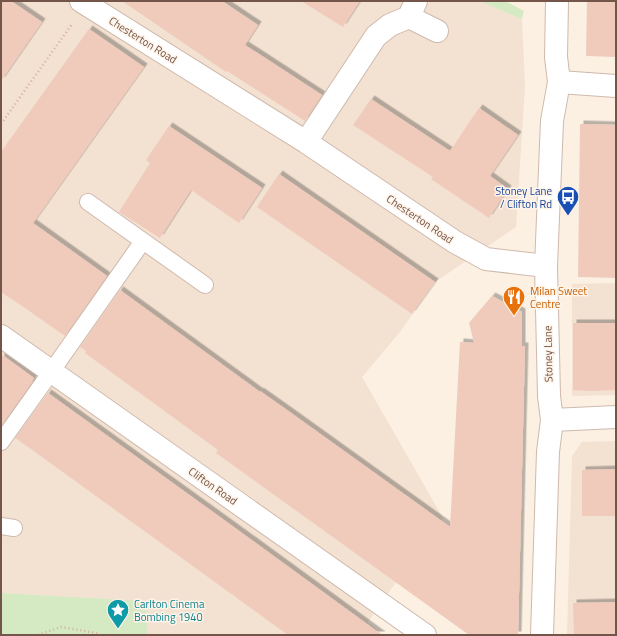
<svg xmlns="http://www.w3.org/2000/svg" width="617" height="636" viewBox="0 0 617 636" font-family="'Titillium Web',sans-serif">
  <defs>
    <filter id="shadow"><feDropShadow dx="3.5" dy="-3.5" stdDeviation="0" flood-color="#0004"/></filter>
  </defs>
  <rect width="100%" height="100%" fill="#fcf0e3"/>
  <!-- residential -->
  <path fill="#f3e1d1" d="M1 1H479L522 19 525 86 516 227 435 282 400 332 362 377 443 518 430 534 368 622 383 635H147L146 601 1 593Z
    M616 283V395L572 396V284Z
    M616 441V635H567L572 456 582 442Z"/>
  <!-- green -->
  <path fill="#d5e9c2" d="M479 1H505L524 11 522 19Z
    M1 593 146 601 147 635H1Z"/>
  <!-- building -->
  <path fill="#f0cbbb" filter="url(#shadow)" d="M1 1H11L42 22 1 81Z
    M122 1H222L258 25 245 45 322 95 305 121 227 71 226 72Z
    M301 1H360L343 27Z
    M587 1H616V57L586 56Z
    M89 29 144 67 33 223 107 276 65 336 25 308 1 292V152Z
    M371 99 450 151 479 108 518 135 490 176 508 189 489 218 431 179 433 177 353 125Z
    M580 124 616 125V278L578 277Z
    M169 126 262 188 239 223 191 190 160 238 119 212 150 163 146 160Z
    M279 174 435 282 412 314 257 207Z
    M120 290 260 392V391L287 410 450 527 460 342 474 343 469 323 492 296 522 312V346H525L518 635H469L216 453 218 450 85 353 86 351 80 347Z
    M573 323H616V390L591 391 573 390Z
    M1 354 34 378 32 381H33L1 426Z
    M48 393 231 525 382 635H288L31 449 15 438Z
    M616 469V516H582V470Z
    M616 602V635H574L573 603Z"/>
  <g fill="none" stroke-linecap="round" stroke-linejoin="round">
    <!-- service casing -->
    <g stroke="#cfb9ad" stroke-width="18">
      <path id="service" d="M88 202 205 285
        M1 442 51 372 143 241
        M1 526 14 528"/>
    </g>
    <!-- minor casing -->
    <g stroke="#cfb9ad" stroke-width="24">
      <path id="minor" d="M81 1 306 142 455 242 486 259 546 266
        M409 17 416 1
        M559 82 616 86
        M306 142 376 36 390 25 409 17 437 31
        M1 336 425 635
        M552 420 616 417"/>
    </g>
    <!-- tertiary casing -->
    <g stroke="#cfb9ad" stroke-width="24">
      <path id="tertiary" d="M542 635 548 452 552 420 549 396 546 266 552 121 559 82 556 57 557 1"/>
    </g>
    <!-- path -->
    <path stroke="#d5af9f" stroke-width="2.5" stroke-dasharray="1 3" stroke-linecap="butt" d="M1 124 72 24
      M38 635 61 627 96 633 100 635"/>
    <!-- service -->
    <use href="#service" stroke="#fff" stroke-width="16"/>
    <!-- minor -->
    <use href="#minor" stroke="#fff" stroke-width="22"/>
    <!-- tertiary -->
    <use href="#tertiary" stroke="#fff" stroke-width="22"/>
  </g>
  <!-- icons -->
  <defs>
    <g id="bus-pin" transform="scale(1.15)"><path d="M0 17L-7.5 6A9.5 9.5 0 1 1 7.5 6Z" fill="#1a4fb4" stroke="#fff4e9"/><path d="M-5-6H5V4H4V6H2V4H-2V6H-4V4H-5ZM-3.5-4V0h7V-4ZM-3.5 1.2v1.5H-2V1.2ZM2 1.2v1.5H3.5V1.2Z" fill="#fff"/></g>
    <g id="restaurant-pin" transform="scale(1.15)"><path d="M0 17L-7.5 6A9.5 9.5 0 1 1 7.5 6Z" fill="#e8710a" stroke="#fff4e9"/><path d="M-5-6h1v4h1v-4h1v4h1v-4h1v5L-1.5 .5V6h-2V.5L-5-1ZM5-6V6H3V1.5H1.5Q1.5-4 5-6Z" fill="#fff"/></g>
    <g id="sight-pin" transform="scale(1.15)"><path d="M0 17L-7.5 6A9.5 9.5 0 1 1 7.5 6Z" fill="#0f9aa8" stroke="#fff4e9"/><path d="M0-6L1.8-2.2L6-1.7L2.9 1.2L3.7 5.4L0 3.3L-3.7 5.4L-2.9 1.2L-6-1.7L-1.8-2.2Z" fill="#fff"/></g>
  </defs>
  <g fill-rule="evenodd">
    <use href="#bus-pin" x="568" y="197"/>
    <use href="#restaurant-pin" x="514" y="297"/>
    <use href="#sight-pin" x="118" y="610"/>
  </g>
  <g text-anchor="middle" stroke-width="3" stroke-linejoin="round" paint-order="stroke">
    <!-- street labels -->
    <g font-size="11" fill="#73554a" stroke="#fff4e9">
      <text transform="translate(143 40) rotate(32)" y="4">Chesterton Road</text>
      <text transform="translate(420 219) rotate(34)" y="4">Chesterton Road</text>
      <text transform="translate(548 354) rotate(-91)" y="4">Stoney Lane</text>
      <text transform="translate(213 486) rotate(35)" y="4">Clifton Road</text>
    </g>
    <!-- transit labels -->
    <g font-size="11" fill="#164399" stroke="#fff4e9" text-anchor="end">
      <text x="552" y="195">Stoney Lane<tspan x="552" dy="13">/ Clifton Rd</tspan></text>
    </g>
    <!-- food labels -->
    <g font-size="11" fill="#c56008" stroke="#fff4e9" text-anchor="start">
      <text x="530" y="295">Milan Sweet<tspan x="530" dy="13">Centre</tspan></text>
    </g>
    <!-- culture labels -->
    <g font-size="11" fill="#0d838f" stroke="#fff4e9" text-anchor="start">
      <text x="134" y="608">Carlton Cinema<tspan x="134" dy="13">Bombing 1940</tspan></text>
    </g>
  </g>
  <!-- border -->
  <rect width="617" height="636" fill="none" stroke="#73554a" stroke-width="4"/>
</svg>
